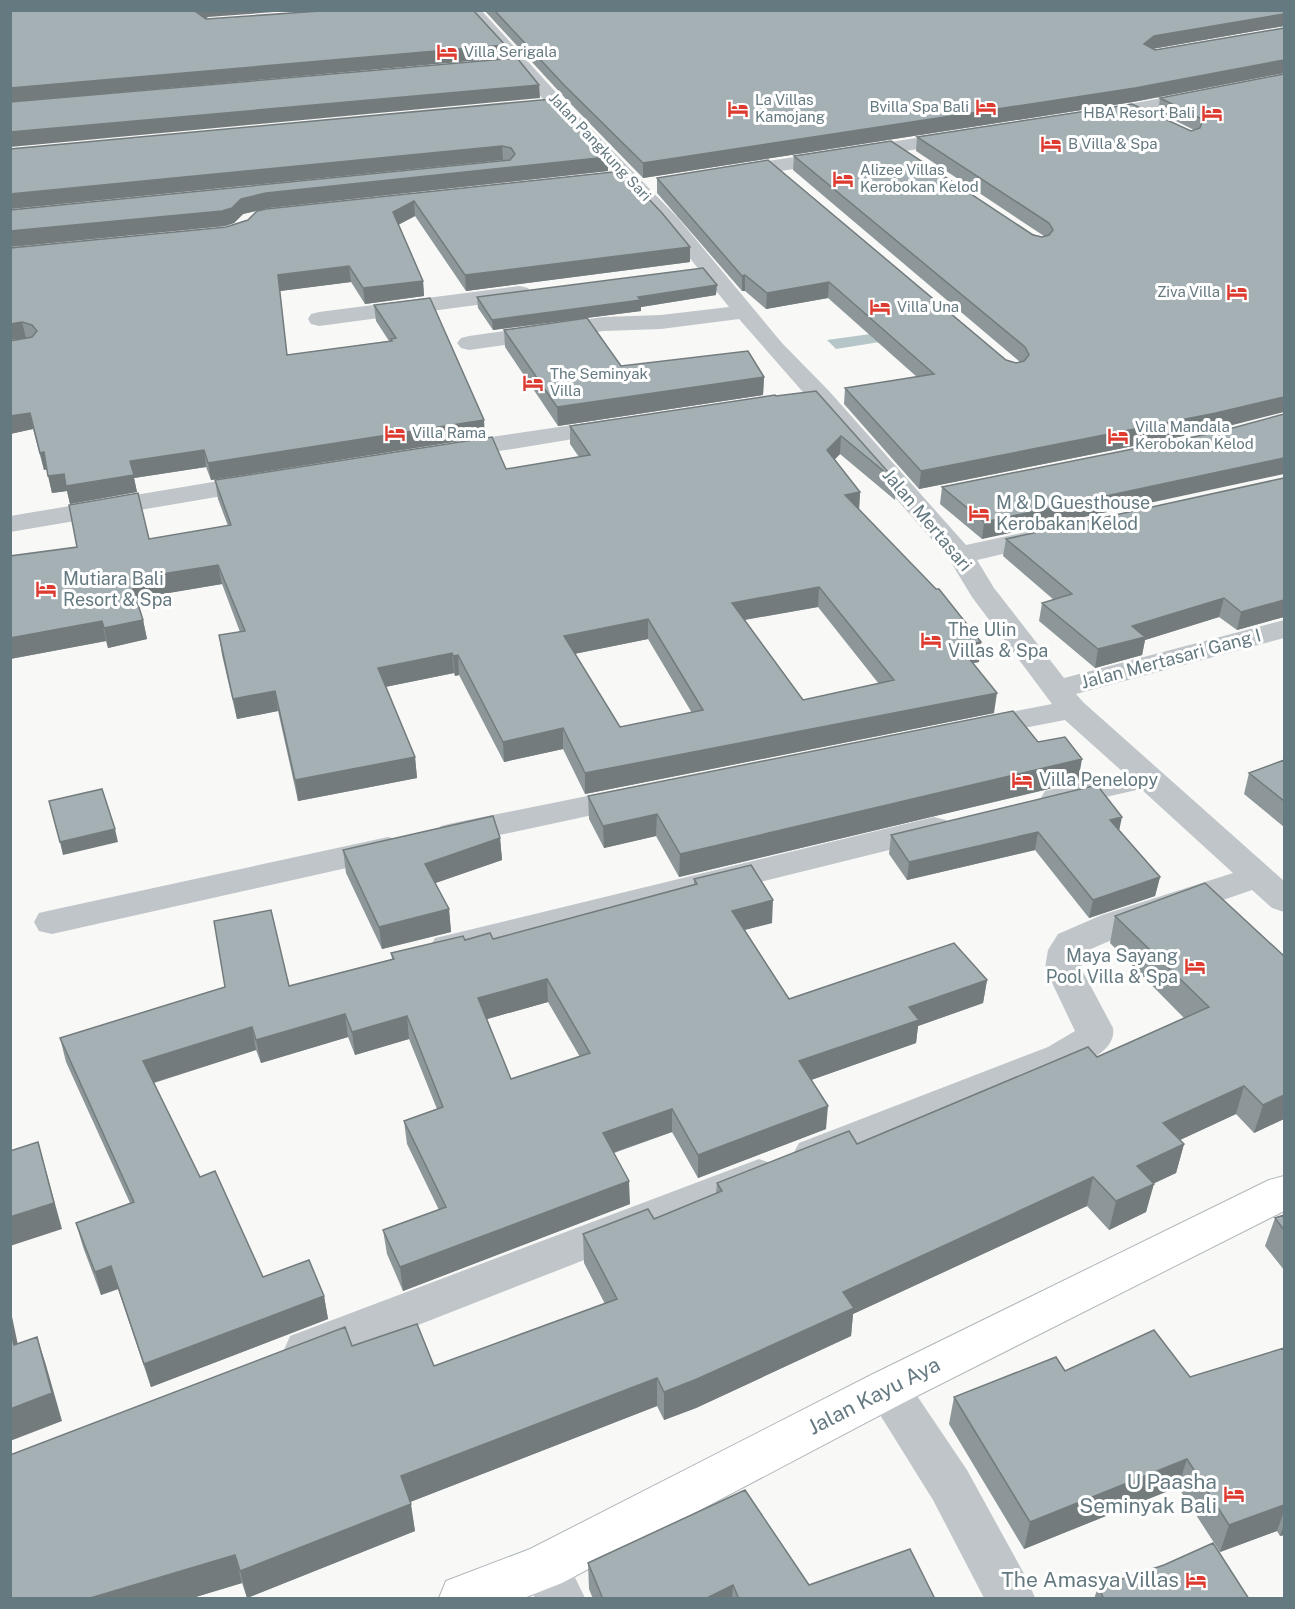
<svg xmlns="http://www.w3.org/2000/svg" width="1295" height="1609" viewBox="0 0 1295 1609" font-family="'Public Sans',sans-serif">
  <rect width="100%" height="100%" fill="#f8f8f6"/>
  <!-- water -->
  <path fill="#b6c5c7" d="M878 333 886 341 836 349 827 340Z"/>
  <g fill="none" stroke-linecap="round" stroke-linejoin="round">
    <!-- major casing -->
    <g stroke="#b1b8ba" stroke-width="2">
      <path id="major" d="M1284 1176V1211L903 1403 562 1583 524 1598H439L446 1581 530 1549 871 1375 1269 1180Z"/>
    </g>
    <!-- minor -->
    <path fill="#bfc5c8" fill-rule="evenodd" d="M464 10H481L563 100 678 218 782 343 829 391 966 545 1049 527 1059 529 1063 535 1059 541 977 560 994 588 1064 678 1284 620V638L1076 694 1083 702 1284 881V912L1272 908 1252 890 1128 933 1084 952 1081 968 1113 1028C1116 1049 1091 1059 1076 1067L827 1165 813 1170 799 1165 793 1154 799 1143 1048 1047 1075 1031 1045 968 1048 950 1058 934 1102 915 1233 873 1141 789 1057 808 1045 805 1041 798 1045 791 1124 773 1065 720 977 737 966 735 961 728 966 721 1052 704 972 597 949 559 739 319 661 329 603 331 469 350 461 348 457 343 461 338 469 336 603 317 661 315 729 307 664 226 551 108Z
      M1284 75V85L1098 120 1092 119 1089 115 1092 111 1098 110Z
      M961 131 968 133 970 137 968 141 730 179 723 177 720 173 723 169 730 167Z
      M520 286 528 288 531 293 528 298 319 326 311 324 308 319 311 314 319 312Z
      M613 419 622 421 625 426 622 431 451 459 442 456 438 451 442 446 451 443Z
      M261 474 270 476 274 482 270 488 10 532V516Z
      M632 787 644 790 648 797 644 804 453 845 441 842 436 834 441 826 453 823Z
      M934 817 946 820 951 828 946 836 448 959 435 956 430 947 435 938 448 935Z
      M388 837 400 840 405 848 400 856 52 934 39 931 34 922 39 913 52 910Z
      M759 1159 773 1164 779 1175 773 1186 306 1369 290 1364 284 1350 290 1336Z
      M887 1369 903 1375 967 1470 1028 1581 1035 1598H984L933 1500 864 1389 871 1375Z
      M545 1544 562 1551 585 1598H535L520 1567 528 1551Z"/>
    <!-- major -->
    <use href="#major" fill="#fff" fill-rule="evenodd"/>
  </g>
  <!-- wall -->
  <path fill="#8d979a" fill-rule="evenodd" d="M484 10H1284V26L1152 49 1155 50 1284 28V74V73L1133 102 643 178 565 98Z
    M1284 74 1213 430 919 489 844 404 845 388 917 377 828 298 766 309 745 291H742L657 193V178L1006 360 1016 363 1020 362 793 170 794 156 1042 237 1044 236 916 151 917 137 1191 131 1194 130 1158 112 1160 98Z
    M552 99 608 157V171L268 208 243 214 234 223 225 226 10 247 505 160H503L10 209Z
    M622 171 690 262 466 291 415 216 398 225 423 281 424 296 365 304 351 282 280 291 287 355 389 341 376 321 374 305 485 437 211 480 206 467 134 478 137 492 70 504 67 491 52 493 47 469 44 470 33 429 10 434V341L27 338 10 340V248L226 227Z
    M716 295 641 307V311L493 330 478 308 477 297Z
    M504 330 621 366 764 377 763 395 558 426 505 347Z
    M816 391 897 482 895 500 840 454 834 460 860 492 859 509 979 662 972 663 994 713 585 794 563 749 504 762 459 675 455 676 454 673 385 687 415 757 417 778 298 801 278 711 237 719 222 655 219 635 240 632 222 584 136 598 143 620 147 639 108 648 106 641 10 659 149 539 228 526 218 499 215 480 506 469 579 457 570 444V426ZM818 607 879 684 803 700 745 620ZM648 639 692 713 620 727 574 654Z
    M1218 432 982 539 940 504 942 487Z
    M1284 478V617L1237 630 1219 617 1145 640 1142 655 1095 668 1039 621 1042 603 1054 600 1003 556 1006 539Z
    M1038 742 1078 782 679 877 656 836 604 848 589 819 588 796Z
    M1284 760V827L1244 794 1249 773Z
    M1119 830 1160 877 1155 896 1089 918 1035 850 907 880 889 854 891 835Z
    M500 838 502 860 435 883 449 909 451 932 382 949 346 873 343 850Z
    M694 879 772 923 745 930 789 999 987 980 983 1003 918 1026 916 1043 811 1080 826 1129 698 1178 672 1132 614 1153 630 1204 403 1291 387 1254 383 1230 439 1210 407 1144 404 1121 437 1109 409 1039 355 1055 348 1037 261 1063 256 1050 154 1083 200 1177 263 1277 324 1296 328 1319 151 1387 118 1289 101 1295 83 1247 76 1223 130 1203 66 1062 60 1038 289 986 392 959 391 953 465 940 493 939 694 884ZM548 1002 580 1057 511 1079 487 1019Z
    M1115 916 1284 956V1119L1254 1133 1236 1114 1180 1140 1184 1144 1176 1173 1153 1184 1146 1212 1109 1230 1087 1206 853 1314 851 1336 696 1408 664 1420 657 1406 410 1502 415 1531 247 1598 242 1583 189 1599H10L352 1346 434 1366 605 1304 584 1263 583 1234 654 1219 716 1193 717 1183 857 1144 1097 1057 1184 1018 1110 943Z
    M1284 1215V1270L1265 1246 1275 1218Z
    M1284 1348V1535L1280 1536 1277 1531 1220 1552 1178 1487 1024 1549 949 1424 954 1397 1065 1371 1190 1377Z
    M588 1563 809 1585 935 1599H593L589 1589Z
    M1098 1587 1104 1599H1094Z"/>
  <!-- shaded-wall -->
  <path fill="#737b7d" d="M198 10H301L208 17 198 25 196 12Z
    M1284 14V26L1152 49 1144 44 1154 36Z
    M505 45V58L10 102V88Z
    M1284 60V73L1133 102 643 178V163Z
    M539 85 540 98 10 147V132Z
    M502 146 503 160 10 209V194Z
    M608 157V171L268 208 243 214 234 223 225 226 10 247V231L241 199 266 193Z
    M414 201 415 216 394 227 393 212Z
    M690 247V262L466 291 465 275Z
    M349 266 351 282 280 291 278 275Z
    M745 275V291H742V276Z
    M423 281 424 296 365 304 363 288Z
    M829 282 828 298 766 309 767 293Z
    M717 285 716 295 641 307V311L493 330 492 320Z
    M22 322 26 338 10 340V324Z
    M764 377 763 395 558 426 557 407Z
    M1284 397V412L1213 430 919 489 921 471Z
    M30 413 33 429 10 434V416Z
    M484 420 485 437 211 480 208 463Z
    M841 436 840 454 825 469 827 450Z
    M204 450 206 467 134 478 137 492 70 504 67 491 52 493 48 476 130 461Z
    M44 452 48 469 44 470 40 453Z
    M1284 458V474L982 539 984 522Z
    M860 492 859 511 845 495Z
    M218 565 222 584 134 599 130 579Z
    M819 587 818 607 731 622 732 603Z
    M1224 598 1219 617 1145 640 1142 655 1095 668 1098 649 1132 626Z
    M1284 600V617L1237 630 1241 612Z
    M648 619V639L564 656V636Z
    M143 620 147 639 108 648 104 628Z
    M102 621 106 641 10 659V638Z
    M981 642 979 662 957 666 959 646Z
    M452 653 454 673 380 688 378 668Z
    M458 655 459 675 455 676 453 656Z
    M275 691 278 711 237 719 233 699Z
    M997 693 994 713 585 794V773Z
    M563 728V749L504 762 503 742Z
    M415 757 417 778 298 801 295 780Z
    M1082 759 1078 782 679 877 680 854Z
    M657 814 656 836 604 848 603 826Z
    M1122 817 1118 836 1110 820Z
    M115 829 118 842 63 855 60 842Z
    M1038 832 1035 850 907 880 909 862Z
    M500 838 502 860 427 886 425 864Z
    M1160 877 1155 896 1089 918 1093 900Z
    M773 900 772 923 731 933 732 911Z
    M449 909 451 932 382 949 379 927Z
    M547 979 548 1002 480 1021 478 998Z
    M987 980 983 1003 918 1026 916 1043 797 1085 799 1061 909 1007Z
    M345 1014 348 1037 261 1063 256 1040Z
    M407 1016 409 1039 355 1055 352 1032Z
    M252 1027 256 1050 149 1084 143 1061Z
    M1244 1086 1236 1114 1156 1151 1163 1123Z
    M1284 1095V1119L1254 1133 1263 1105Z
    M828 1106 826 1129 698 1178V1155Z
    M672 1109V1132L603 1156V1133Z
    M38 1142 62 1229 10 1246V1217Z
    M1184 1144 1176 1173 1130 1194 1137 1166Z
    M1093 1177 1087 1206 853 1314 851 1336 696 1408 664 1420V1392L843 1292Z
    M629 1181 630 1204 403 1291 400 1267Z
    M1154 1184 1146 1212 1109 1230 1116 1201Z
    M111 1266 118 1289 101 1295 95 1272Z
    M324 1296 328 1319 151 1387 144 1364Z
    M10 1307 24 1374 14 1345 10 1328Z
    M37 1337 46 1365 62 1421 10 1441V1409Z
    M657 1378V1406L405 1504 401 1476Z
    M1187 1459 1178 1487 1024 1549 1030 1522Z
    M411 1504 415 1531 247 1598 240 1571Z
    M1284 1505V1511L1277 1531 1220 1552 1229 1525Z
    M1284 1524V1535L1280 1536Z
    M235 1555 242 1583 189 1599H87Z
    M733 1585 732 1599H705Z"/>
  <!-- building -->
  <path fill="#a4b0b3" stroke="#737b7d" stroke-width="1.5" fill-rule="evenodd" d="M198 10 196 12 206 19 334 10H473L505 45 10 88V11Z
    M494 10H1284V14L1154 36 1144 44 1155 50 1284 28V60L1135 88 643 163 564 85Z
    M517 58 539 85 10 132V102Z
    M1284 74V397L1216 413 921 471 845 388 934 374 829 282 767 293 745 275 742 276 657 178 768 160 1006 360 1016 363 1024 361 1029 355 1025 347 794 156 891 141 1033 235 1042 237 1049 235 1053 230 1049 223 917 137 1132 104 1191 131 1200 128 1202 122 1200 118 1160 98Z
    M552 99 608 157 266 193 241 199 232 208 222 211 10 231V210L510 160 515 154 511 148 502 146 10 194V149Z
    M622 171 662 213 690 247 465 275 414 201 393 212 423 281 363 288 349 266 278 275 287 355 392 341 391 339 396 338 374 305 430 298 484 420 208 463 204 450 130 461 134 475 66 486 64 474 48 476 44 452 40 453 30 413 10 416V341L32 337 37 331 32 325 22 322 10 324V248L226 227 248 220 257 211 266 209Z
    M703 268 717 285 638 297 641 300 492 320 477 297Z
    M587 318 621 366 748 351 764 377 557 407 504 330Z
    M816 391 897 482 841 436 827 450 860 492 845 495 936 589H939L981 642 959 646 997 693 585 773 563 728 503 742 458 655 453 656 452 653 378 668 415 757 295 780 275 691 233 699 219 635 245 631 218 565 130 579 143 620 104 628 102 621 10 638V556L77 547 69 505 138 493 149 539 231 525 215 480 492 437 506 469 590 455 570 426 775 395 776 396ZM819 587 894 680 803 700 732 603ZM648 619 703 710 620 727 564 636Z
    M1284 414V458L984 522 942 487 1218 432Z
    M1284 478V600L1241 612 1224 598 1132 626 1145 637 1098 649 1042 603 1072 594 1006 539Z
    M1013 711 1038 742 1065 737 1082 759 680 854 657 814 603 826 588 796Z
    M1284 760V801L1249 773Z
    M1097 785 1122 817 1110 820 1160 877 1093 900 1038 832 909 862 891 835Z
    M102 789 115 829 60 842 49 801Z
    M493 816 500 838 425 864 449 909 379 927 343 850Z
    M751 865 773 900 732 911 789 999 954 943 987 980 909 1007 919 1020 799 1061 828 1106 698 1155 672 1109 603 1133 629 1181 400 1267 383 1230 446 1207 404 1121 443 1107 407 1016 352 1032 345 1014 256 1040 252 1027 143 1061 200 1177 215 1171 263 1277 309 1260 324 1296 144 1364 111 1266 95 1272 76 1223 134 1202 60 1038 225 987 214 921 271 910 289 986 394 959 391 953 463 936 465 940 490 933 493 939 697 884 694 879ZM547 979 590 1053 511 1079 478 998Z
    M1205 883 1284 956V1095L1263 1105 1244 1086 1163 1123 1184 1144 1137 1166 1154 1184 1116 1201 1093 1177 843 1292 854 1308 697 1379 664 1392 657 1378 401 1476 411 1504 240 1571 235 1555 87 1599H10V1455L345 1327 352 1346 417 1324 434 1366 617 1299 583 1234 648 1209 654 1219 722 1191 717 1183 849 1131 857 1144 1088 1047 1097 1057 1209 1007 1115 916Z
    M38 1142 54 1203 10 1217V1151Z
    M1284 1215V1230L1275 1218Z
    M10 1328 14 1345 37 1337 52 1393 10 1409Z
    M1154 1330 1190 1377 1284 1348V1505L1229 1525 1187 1459 1030 1522 954 1397 1056 1357 1065 1371Z
    M745 1490 809 1585 910 1549 935 1599H739L733 1585 705 1599H603L588 1563Z
    M1213 1543 1249 1599H1104L1098 1587 1164 1565Z"/>
  <!-- icons -->
  <defs>
    <g id="hotel-bare" transform="scale(1.62)"><path d="M-6-4.5h1.5V1H6V5H4.5V3h-9V5H-6ZM-4 0a1.8 1.8 0 1 1 3.6 0ZM.5 0V-2.5h3Q6-2.5 6 0Z" fill="#dd3b30" stroke="#fff" stroke-width="2.5" paint-order="stroke"/></g>
  </defs>
  <g fill-rule="evenodd">
    <use href="#hotel-bare" x="447" y="52"/>
    <use href="#hotel-bare" x="986" y="107"/>
    <use href="#hotel-bare" x="738" y="109"/>
    <use href="#hotel-bare" x="1212" y="113"/>
    <use href="#hotel-bare" x="1051" y="144"/>
    <use href="#hotel-bare" x="843" y="179"/>
    <use href="#hotel-bare" x="1237" y="292"/>
    <use href="#hotel-bare" x="880" y="307"/>
    <use href="#hotel-bare" x="533" y="383"/>
    <use href="#hotel-bare" x="395" y="433"/>
    <use href="#hotel-bare" x="1118" y="436"/>
    <use href="#hotel-bare" x="979" y="513"/>
    <use href="#hotel-bare" x="46" y="589"/>
    <use href="#hotel-bare" x="931" y="640"/>
    <use href="#hotel-bare" x="1022" y="780"/>
    <use href="#hotel-bare" x="1195" y="966"/>
    <use href="#hotel-bare" x="1234" y="1494"/>
    <use href="#hotel-bare" x="1196" y="1580"/>
  </g>
  <g text-anchor="middle" stroke-width="6" stroke-linejoin="round" paint-order="stroke">
    <!-- far-poi labels -->
    <g font-size="15" fill="#647980" stroke="#fff" text-anchor="start">
      <text x="464" y="57">Villa Serigala</text>
      <text x="755" y="105">La Villas<tspan x="755" dy="17">Kamojang</tspan></text>
      <text x="969" y="112" text-anchor="end">Bvilla Spa Bali</text>
      <text x="1195" y="118" text-anchor="end">HBA Resort Bali</text>
      <text x="1068" y="149">B Villa &amp; Spa</text>
      <text x="860" y="175">Alizee Villas<tspan x="860" dy="17">Kerobokan Kelod</tspan></text>
      <text x="1220" y="297" text-anchor="end">Ziva Villa</text>
      <text x="897" y="312">Villa Una</text>
      <text x="550" y="379">The Seminyak<tspan x="550" dy="17">Villa</tspan></text>
      <text x="1135" y="432">Villa Mandala<tspan x="1135" dy="17">Kerobokan Kelod</tspan></text>
      <text x="412" y="438">Villa Rama</text>
    </g>
    <!-- far-street labels -->
    <g font-size="15" fill="#647980" stroke="#fff">
      <text transform="translate(600 147) rotate(47)" y="5">Jalan Pangkung Sari</text>
    </g>
    <!-- poi labels -->
    <g font-size="18" fill="#647980" stroke="#fff" text-anchor="start">
      <text x="996" y="509">M &amp; D Guesthouse<tspan x="996" dy="21">Kerobakan Kelod</tspan></text>
      <text x="63" y="585">Mutiara Bali<tspan x="63" dy="21">Resort &amp; Spa</tspan></text>
      <text x="948" y="636">The Ulin<tspan x="948" dy="21">Villas &amp; Spa</tspan></text>
      <text x="1039" y="786">Villa Penelopy</text>
      <text x="1178" y="962" text-anchor="end">Maya Sayang<tspan x="1178" dy="21">Pool Villa &amp; Spa</tspan></text>
    </g>
    <!-- street labels -->
    <g font-size="18" fill="#647980" stroke="#fff">
      <text transform="translate(927 520) rotate(50)" y="6">Jalan Mertasari</text>
      <text transform="translate(1171 659) rotate(-15)" y="6">Jalan Mertasari Gang I</text>
    </g>
    <!-- near-street labels -->
    <g font-size="21" fill="#647980" stroke="#fff">
      <text transform="translate(874 1396) rotate(-27)" y="7">Jalan Kayu Aya</text>
    </g>
    <!-- near-poi labels -->
    <g font-size="21" fill="#647980" stroke="#fff" text-anchor="end">
      <text x="1217" y="1489">U Paasha<tspan x="1217" dy="24">Seminyak Bali</tspan></text>
      <text x="1179" y="1587">The Amasya Villas</text>
    </g>
  </g>
  <!-- border -->
  <rect width="1295" height="1609" fill="none" stroke="#647980" stroke-width="24"/>
</svg>
